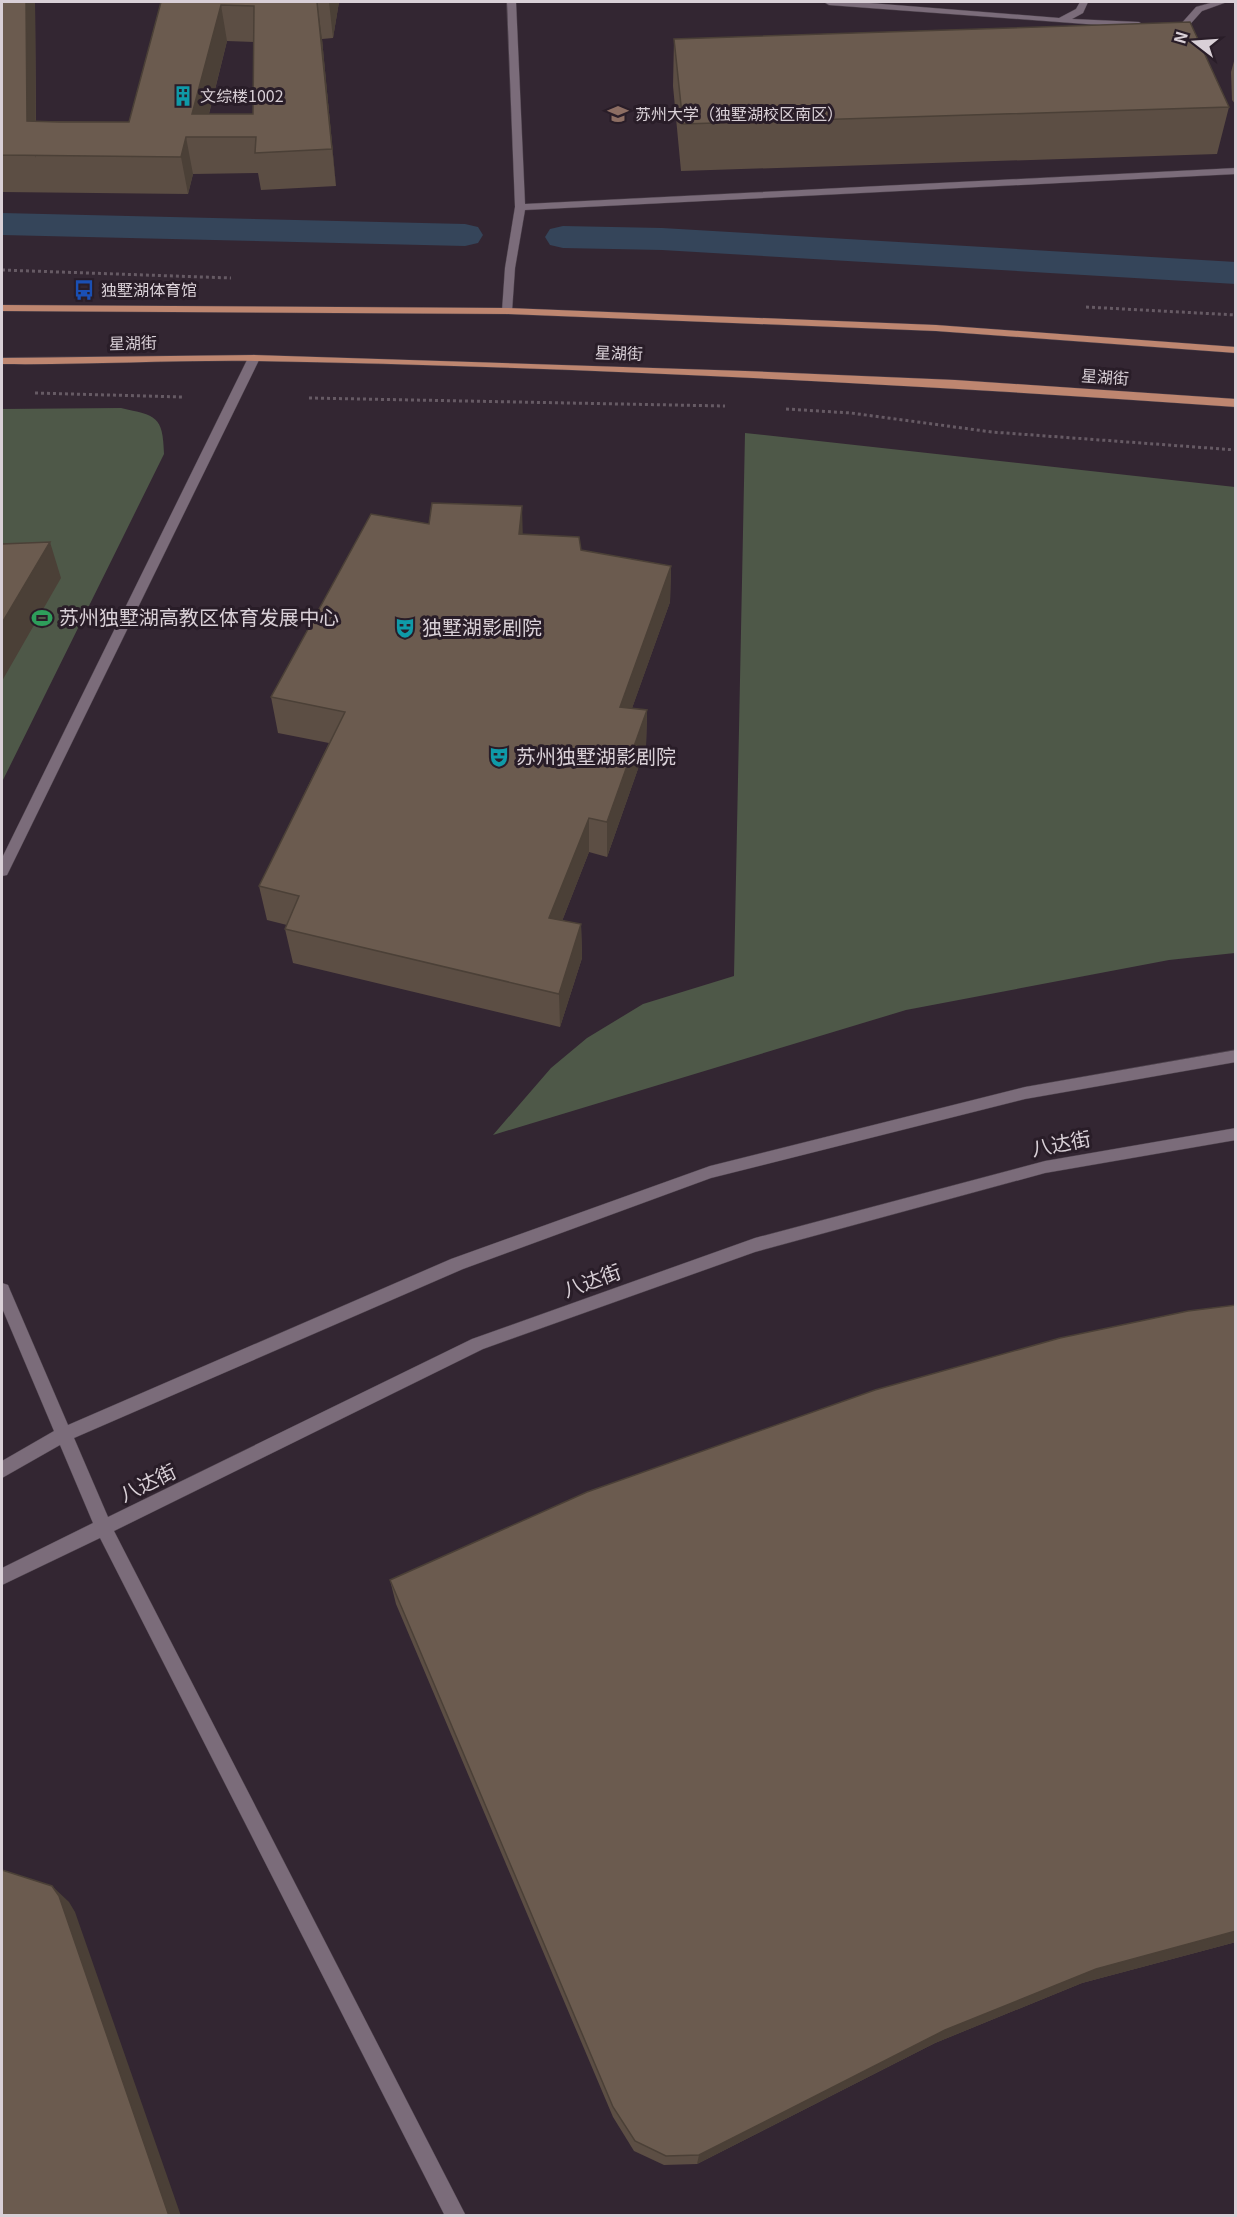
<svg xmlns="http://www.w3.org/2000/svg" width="1237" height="2217" viewBox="0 0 1237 2217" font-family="Georgia,'Noto Sans SC',serif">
  <rect width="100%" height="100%" fill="#332632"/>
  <!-- green -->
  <path fill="#4e5848" d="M121 408C156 416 163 415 164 454L2 782V409Z
    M745 433 1235 487V953L1169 960 906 1010 493 1135 551 1068 587 1038 643 1004 734 976Z"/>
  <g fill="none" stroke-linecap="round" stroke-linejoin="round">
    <!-- canal -->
    <path fill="#35455a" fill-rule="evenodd" d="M2 213 465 224 478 227 483 235 478 243 465 246 2 235Z
      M563 226 662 228 1236 262V284L662 250 563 248 550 245 545 237 550 229Z"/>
    <!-- minor casing -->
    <g stroke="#4c414b" stroke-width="1">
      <path id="minor" d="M507 2H516L525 204 1236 168V174L525 210 515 268 512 311 507 314 502 311 505 268 515 207Z
        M824 2H857L1059 18 1076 9 1080 2H1088L1083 13 1072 19 1139 22 1144 25 1139 28 829 5Z
        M1214 2H1227L1202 11 1185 30H1171L1166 27 1171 24 1180 25 1196 7Z
        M254 355 260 358 9 871 7 875 2 876V858L248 358Z
        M1236 1050V1062L1025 1099 711 1178 463 1269 74 1438 108 1517 472 1339 755 1238 1045 1161 1236 1128V1140L1045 1173 755 1252 483 1349 114 1531 466 2216H445L100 1538 2 1585V1568L93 1523 60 1445 2 1478V1461L54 1431 2 1308V1283L8 1285 10 1290 68 1425 451 1259 710 1166 1025 1087Z"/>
    </g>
    <!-- major casing -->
    <g stroke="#4c414b" stroke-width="1">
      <path id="major" d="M2 305 507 308 936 325 1236 347V353L936 331 507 314 2 311Z
        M254 355 745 371 955 380 1236 399V407C909 384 583 367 256 361 171 360 86 365 2 364V358Z"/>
    </g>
    <!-- path -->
    <path stroke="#665a64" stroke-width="3" stroke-dasharray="3 3" stroke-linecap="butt" d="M2 270 231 278
      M1086 307 1236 315
      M35 393 182 397
      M309 398 725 406
      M786 409 851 413 992 432 1236 450"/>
    <!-- minor -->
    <use href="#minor" fill="#7b6c7a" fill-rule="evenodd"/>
    <!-- major -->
    <use href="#major" fill="#be8670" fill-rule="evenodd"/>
  </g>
  <!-- wall -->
  <path fill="#5c4e44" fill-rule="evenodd" d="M2 2H35L36 121 129 122 161 2H339L333 38 322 39 336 186 261 190 258 173 193 174 188 194 2 192ZM227 41 254 42 253 114H209Z
    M674 39 1229 107 1217 154 681 171 673 86Z
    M1236 54V105L1232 100 1231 72Z
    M429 524 523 534 581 550 671 566 670 602 632 708 647 710 646 746 607 857 589 852 562 921 581 924 582 958 560 1027 293 963 285 929 287 925 267 920 259 886 329 743 278 733 271 697Z
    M1236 1305V1942L1082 1983 935 2043 697 2164 664 2165 634 2151 613 2117 396 1604 390 1580Z"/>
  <!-- shaded-wall -->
  <path fill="#4b4037" d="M26 2H35L36 158 27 121Z
    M317 2 322 39 336 186 332 149Z
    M329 2H339L333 38Z
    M221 5 227 41 203 137 192 114Z
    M186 137 193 174 188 194 181 157Z
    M522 506 523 543 519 534Z
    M50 542 61 578 2 681V623Z
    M671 566 670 602 620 742V707Z
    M647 710 646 746 607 857V822Z
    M589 818V852L550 952 549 918Z
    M581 924 582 958 560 1027 559 994Z
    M52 1886 69 1902 75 1912 181 2216H169Z
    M1236 1931V1942L1082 1983 935 2043 697 2164 699 2155 945 2030 1096 1969Z"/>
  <!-- building -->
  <path fill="#6b5b4f" stroke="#4b4037" stroke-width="1.5" fill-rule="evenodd" d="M2 2H26L27 121 59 122H129L161 2H329H317L332 149 255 153 256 137H186L181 157 2 155ZM221 5 254 6 253 114H192Z
    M1190 22 1229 107 683 124 674 39Z
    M432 503 522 506 519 534 579 537 581 550 671 566 620 707 647 710 607 822 589 818 549 918 581 924 559 994 285 929 299 896 259 886 345 712 271 697 371 514 429 524Z
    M50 542 2 623V544Z
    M1236 1305V1931L1096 1969 945 2030 699 2155 666 2156 635 2141 613 2107 390 1580 587 1492 875 1390 1060 1338 1188 1311Z
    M2 1870 52 1886 59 1896 169 2216H2Z"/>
  <!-- icons -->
  <defs>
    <g id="building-bare" transform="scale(1.62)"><path d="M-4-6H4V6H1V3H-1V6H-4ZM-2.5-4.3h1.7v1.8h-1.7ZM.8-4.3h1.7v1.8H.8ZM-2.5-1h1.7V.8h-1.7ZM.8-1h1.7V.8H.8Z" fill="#0f9aa8" stroke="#291d28" stroke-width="2.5" paint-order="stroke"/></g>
    <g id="university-bare" transform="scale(1.62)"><path d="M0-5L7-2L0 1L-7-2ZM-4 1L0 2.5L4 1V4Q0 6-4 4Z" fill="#8d6e63" stroke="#291d28" stroke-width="2.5" paint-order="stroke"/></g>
    <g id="bus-bare" transform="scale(1.62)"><path d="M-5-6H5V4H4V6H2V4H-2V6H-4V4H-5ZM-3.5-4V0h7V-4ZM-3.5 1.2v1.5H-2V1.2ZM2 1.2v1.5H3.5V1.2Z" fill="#1a4fb4" stroke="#291d28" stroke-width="2.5" paint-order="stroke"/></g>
    <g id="stadium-bare" transform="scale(1.62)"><path d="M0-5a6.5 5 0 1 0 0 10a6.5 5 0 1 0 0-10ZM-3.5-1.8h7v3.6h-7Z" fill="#2e9e5b" stroke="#291d28" stroke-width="2.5" paint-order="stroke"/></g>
    <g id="theatre-bare" transform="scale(1.62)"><path d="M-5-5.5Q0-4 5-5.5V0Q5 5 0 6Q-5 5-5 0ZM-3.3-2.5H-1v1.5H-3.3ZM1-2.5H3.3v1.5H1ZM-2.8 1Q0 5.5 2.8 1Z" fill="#0f9aa8" stroke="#291d28" stroke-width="2.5" paint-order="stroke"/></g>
  </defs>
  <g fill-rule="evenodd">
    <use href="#building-bare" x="183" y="96"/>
    <use href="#university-bare" x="618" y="114"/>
    <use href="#bus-bare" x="84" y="290"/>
    <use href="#stadium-bare" x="42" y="618"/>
    <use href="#theatre-bare" x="405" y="628"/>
    <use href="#theatre-bare" x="499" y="757"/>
  </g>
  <g text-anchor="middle" stroke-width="6" stroke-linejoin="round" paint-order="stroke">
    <!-- far-poi labels -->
    <g font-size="16" fill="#d9d0d7" stroke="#291d28" text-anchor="start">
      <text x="200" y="102">文综楼1002</text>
      <text x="635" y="120">苏州大学（独墅湖校区南区）</text>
      <text x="101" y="296">独墅湖体育馆</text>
    </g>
    <!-- far-street labels -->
    <g font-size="16" fill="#d9d0d7" stroke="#291d28">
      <text transform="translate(133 343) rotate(-1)" y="6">星湖街</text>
      <text transform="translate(619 353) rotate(2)" y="6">星湖街</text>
      <text transform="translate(1105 377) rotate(4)" y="6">星湖街</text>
    </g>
    <!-- poi labels -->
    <g font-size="20" fill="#d9d0d7" stroke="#291d28" text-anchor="start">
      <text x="59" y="625">苏州独墅湖高教区体育发展中心</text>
      <text x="422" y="635">独墅湖影剧院</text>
      <text x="516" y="764">苏州独墅湖影剧院</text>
    </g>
    <!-- street labels -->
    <g font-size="20" fill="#d9d0d7" stroke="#291d28">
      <text transform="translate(1061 1144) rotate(-11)" y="7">八达街</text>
      <text transform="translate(592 1281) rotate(-20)" y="7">八达街</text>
      <text transform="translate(148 1483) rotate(-26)" y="7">八达街</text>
    </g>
  </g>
  <!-- border -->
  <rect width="1237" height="2217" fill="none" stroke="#d9d0d7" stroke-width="6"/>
  <!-- north arrow -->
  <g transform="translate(1195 42) rotate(287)" stroke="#291d28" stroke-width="4.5" paint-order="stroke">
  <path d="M0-4.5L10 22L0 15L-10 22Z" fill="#d9d0d7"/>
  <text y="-9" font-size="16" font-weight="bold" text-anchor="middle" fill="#d9d0d7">N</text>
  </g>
</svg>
